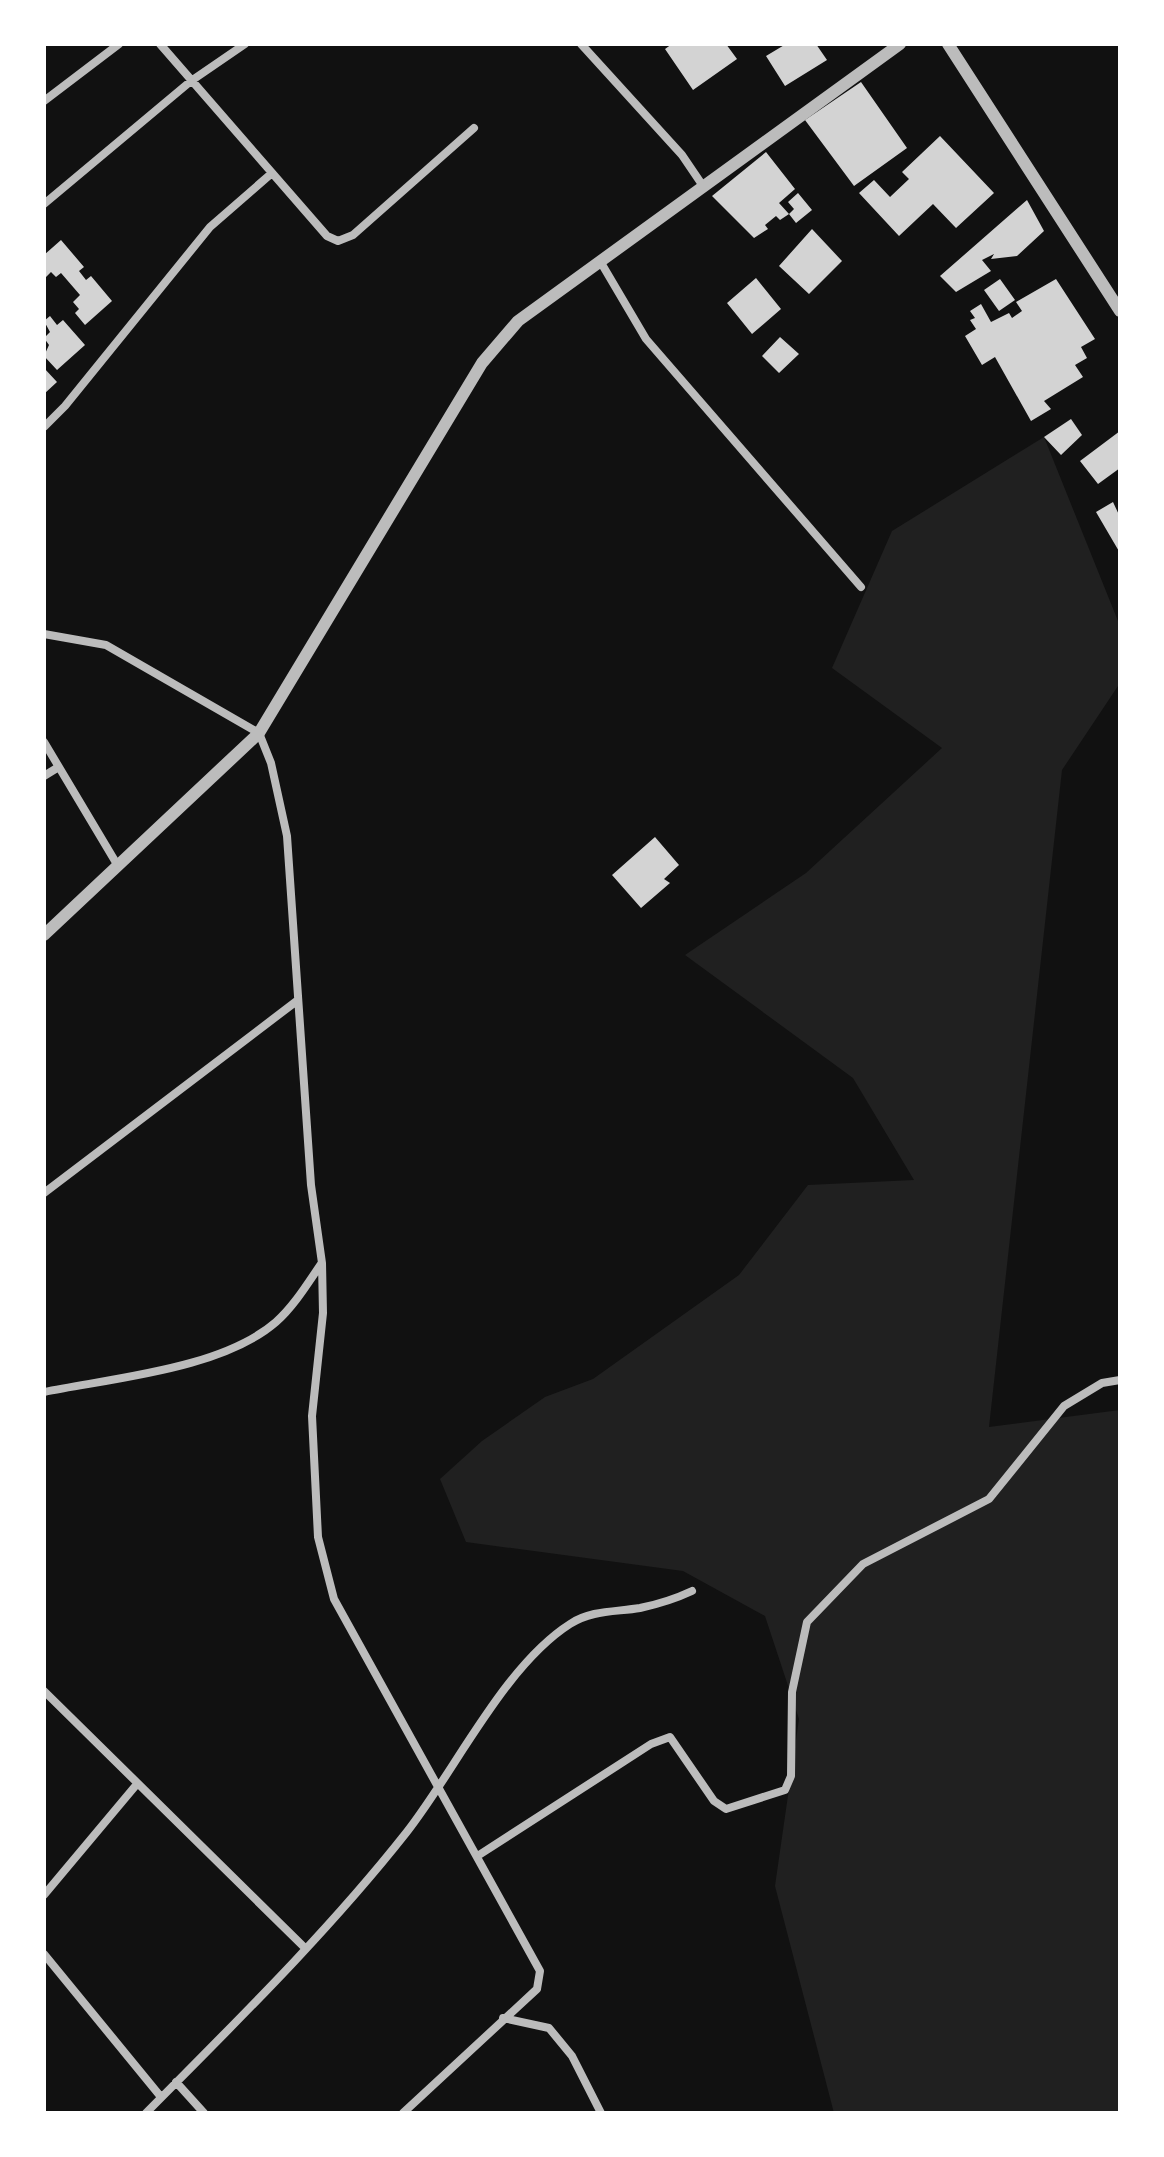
<svg xmlns="http://www.w3.org/2000/svg" width="1164" height="2157" viewBox="0 0 1164 2157" font-family="Ubuntu,sans-serif">
  <rect width="100%" height="100%" fill="#111"/>
  <!-- green -->
  <path fill="#202020" d="M1044 437 1120 626V683L1062 770 989 1427 1120 1410V2113H834L775 1886 799 1719 765 1616 683 1571 466 1542 440 1479 482 1441 545 1397 593 1379 739 1275 808 1185 914 1180 853 1078 685 955 806 873 942 748 832 668 892 531Z"/>
  <!-- building -->
  <path fill="#d3d3d3" d="M672 44H726L737 59 693 90 665 49Z
    M786 44H816L827 60 785 86 766 56Z
    M861 82 907 148 854 186 805 120Z
    M940 136 994 193 956 228 933 204 899 236 859 193 874 180 890 197 909 179 902 172Z
    M766 152 795 189 779 203 789 214 780 220 776 216 765 225 768 229 754 238 712 196Z
    M798 193 812 210 796 223 789 214 794 209 788 202Z
    M1027 200 1044 231 1017 256 991 259 994 254 982 260 991 271 956 292 940 276Z
    M812 229 842 261 809 294 779 266Z
    M61 240 84 267 79 271 86 280 91 276 112 301 85 325 75 313 79 309 73 302 80 295 61 273 56 277 51 272 44 279V255Z
    M756 278 781 309 752 334 727 303Z
    M1000 279 1015 300 999 311 984 290Z
    M1056 279 1095 339 1081 347 1087 358 1075 365 1083 377 1044 401 1051 409 1031 421 995 357 982 365 965 336 976 329 970 320 975 318 970 311 981 304 991 322 1009 313 1012 318 1022 311 1016 302Z
    M50 316 57 325 63 320 85 345 57 370 44 356 49 345 44 338 50 332 44 321Z
    M780 337 799 354 779 373 762 356Z
    M44 368 57 382 44 394Z
    M1071 419 1082 435 1061 455 1044 437Z
    M1120 431V468L1098 484 1080 461Z
    M1113 502 1120 517V553L1096 512Z
    M655 837 679 865 664 879 670 883 641 908 612 875Z"/>
  <g fill="none" stroke-linecap="round" stroke-linejoin="round">
    <!-- minor -->
    <path stroke="#bcbcbc" stroke-width="8" d="M160 44 327 236 338 241 353 235 474 128
      M581 44 682 155 703 186
      M44 101 119 44
      M44 204 191 81 245 44
      M600 261 646 339 861 587
      M44 427 65 406 210 227 272 173
      M44 634 106 645 259 733 271 763 287 836 311 1185 322 1263 323 1313 312 1416 318 1537 334 1599 540 1971 537 1989 403 2113
      M44 742 118 866
      M44 776 57 768
      M44 1193 298 1000
      M44 1392C113 1378 222 1369 276 1322 294 1306 308 1283 321 1264
      M44 1691 305 1948
      M479 1855 651 1744 670 1737 714 1801 726 1809 785 1790 791 1776 792 1692 807 1622 863 1564 989 1499 1064 1406 1102 1383 1120 1380
      M44 1895 137 1784
      M44 1954 161 2097
      M503 2018 549 2028 572 2056 601 2113
      M176 2082 204 2113
      M146 2113C235 2023 327 1933 406 1833 455 1771 504 1666 570 1624 591 1610 616 1612 640 1608 659 1604 675 1599 692 1591"/>
    <!-- tertiary -->
    <path stroke="#bcbcbc" stroke-width="12" d="M948 44 1120 311
      M44 935 259 733 482 363 518 321 900 44"/>
  </g>
  <!-- border -->
  <rect width="1164" height="2157" fill="none" stroke="#ffffff" stroke-width="92"/>
</svg>
